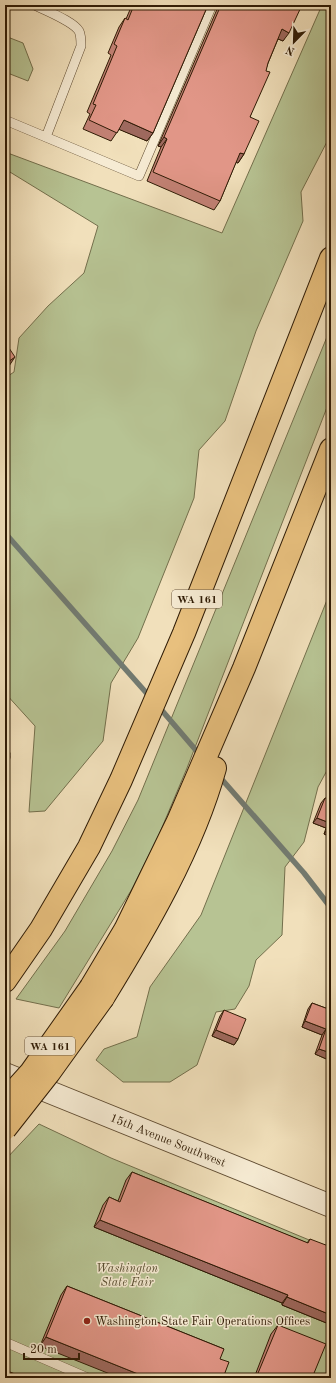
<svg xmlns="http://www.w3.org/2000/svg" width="336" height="1383" viewBox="0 0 336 1383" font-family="'Old Standard TT',serif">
  <rect width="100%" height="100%" fill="#f1e0bb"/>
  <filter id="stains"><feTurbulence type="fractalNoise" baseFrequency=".005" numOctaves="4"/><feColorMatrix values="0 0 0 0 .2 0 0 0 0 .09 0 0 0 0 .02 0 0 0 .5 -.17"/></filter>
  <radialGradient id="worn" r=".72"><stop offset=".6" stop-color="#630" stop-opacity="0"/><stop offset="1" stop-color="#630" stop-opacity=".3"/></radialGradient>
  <!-- green -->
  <path fill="#b7c393" stroke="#736f4c" d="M322 5H331V134L301 192 303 221 256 331 225 421 199 450 194 498 138 638 111 683 103 741 45 811 29 812 35 726 5 693V378L14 372 19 338 48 306 84 273 98 226 5 169V152L222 233Z
    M5 36 23 43 33 69 28 81 5 72Z
    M331 327V397L187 768 158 837 132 889 59 1008 16 999 65 931 112 851 138 800Z
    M331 590V763L318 787 304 842 285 867 282 935 256 960 249 986 235 1009 216 1012 197 1065 170 1082H123L96 1060 104 1049 137 1037 150 987 201 915Z
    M39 1124 111 1158 331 1249V1378H5V1160Z"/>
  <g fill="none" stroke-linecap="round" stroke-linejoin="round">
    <!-- stream -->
    <path stroke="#727b72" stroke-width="5.5" d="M5 533 150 697
      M159 707 200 755
      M218 775 304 873 331 908"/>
    <!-- service casing -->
    <g stroke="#604c32" stroke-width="10">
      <path id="service" d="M35 5C46 11 73 21 79 31 81 35 81 41 81 46L46 137
        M5 120 139 176 212 5
        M5 759 6 755
        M5 1342 88 1378"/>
    </g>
    <!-- tertiary casing -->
    <g stroke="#604c32" stroke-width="24">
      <path id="tertiary" d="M5 1074 331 1206"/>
    </g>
    <!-- motorway casing -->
    <g stroke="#2f1b05" stroke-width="24">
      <path id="motorway" d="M5 981 41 929 89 847 121 780 184 633 331 258
        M91 987 125 930 178 821 244 668 331 449
        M103 998C146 928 193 848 215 768"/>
    </g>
    <!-- service -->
    <use href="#service" stroke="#f6ebd3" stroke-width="9"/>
    <!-- tertiary -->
    <use href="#tertiary" stroke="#f6ebd3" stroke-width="22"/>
    <!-- motorway -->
    <use href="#motorway" stroke="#e8c07e" stroke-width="22"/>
    <!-- motorway-bridge casing -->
    <g stroke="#2f1b05" stroke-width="24" stroke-linecap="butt">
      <path id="motorway-bridge" d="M5 1101 31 1072 91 987
        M5 1129 49 1073 103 998"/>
    </g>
    <!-- motorway-bridge -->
    <use href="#motorway-bridge" stroke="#e8c07e" stroke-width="22"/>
  </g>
  <!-- wall -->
  <path fill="#c28174" stroke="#2f1b05" d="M132 5H208L153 133 147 141 119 129 111 141 83 129 90 114 87 112 111 55 108 53 119 27 125 18 126 19Z
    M218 5H302L283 41 278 39 268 63 250 117 244 154 238 163 236 162 220 201 214 210 147 181 161 147 158 146 218 7Z
    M325 798 331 800V837L324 834 326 828 313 823 321 803Z
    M312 1003 331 1010V1061L315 1054 322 1035 302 1027 308 1009Z
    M224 1010 238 1039 234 1045 212 1036 220 1016Z
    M132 1172 307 1243 310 1239 329 1324 282 1305V1303L94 1227 103 1205 109 1197 118 1201 126 1180Z
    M67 1286 224 1349 40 1346 61 1295Z
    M278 1325 312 1378H254L271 1334Z"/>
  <!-- shaded-wall -->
  <path fill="#9e695e" stroke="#2f1b05" d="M282 29 289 33 283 41 276 38Z
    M124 120 153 133 147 141 118 129Z
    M164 137 167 139 161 147 158 146Z
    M240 153 244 154 238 163 234 162Z
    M15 357 9 366 5 369V364Z
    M317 818 330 823 326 828 313 823Z
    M328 828 331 829V837L324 834Z
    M305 1021 326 1029 322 1035 302 1027Z
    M216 1030 238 1039 234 1045 212 1036Z
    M319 1049 331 1053V1061L315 1054Z
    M100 1220 288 1295 282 1303 94 1227Z
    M287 1297 331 1315V1320L329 1324 282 1305Z
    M46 1337 148 1378H120L40 1346Z"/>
  <!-- building -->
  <path fill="#e19687" stroke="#2f1b05" d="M134 5H208L153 133 124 120 117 133 89 120 96 105 93 104 117 46 114 44 125 18 128 20Z
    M221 5H302L289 33 282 29 268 63 266 71 270 72 250 117 259 121 244 154 240 153 220 201 153 172 167 139 164 137Z
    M5 342 15 357 5 364Z
    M325 798 331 800V829L328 828 330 823 317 818Z
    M312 1003 331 1010V1053L319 1049 326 1029 305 1021Z
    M224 1010 246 1019 238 1039 216 1030Z
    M132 1172 308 1243 310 1239 331 1247V1315L287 1297 288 1295 100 1220 109 1197 120 1202Z
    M67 1286 224 1349 220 1359 229 1362 223 1378H148L46 1337Z
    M278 1325 326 1344 312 1378H256Z
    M5 1370 25 1378H5Z"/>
  <!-- markers -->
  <circle fill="#8f2418" stroke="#f6ebd3" stroke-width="1.5" cx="87" cy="1321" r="4"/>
  <g text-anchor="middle" stroke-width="3" stroke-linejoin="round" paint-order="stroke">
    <!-- shield labels -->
    <g fill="#f6ebd3" stroke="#6b5943" stroke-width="1">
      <rect x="172" y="590" width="50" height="18" rx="3"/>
      <rect x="25" y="1037" width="50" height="18" rx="3"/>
    </g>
    <g font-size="11" font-weight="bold" fill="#2f1b05">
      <text x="197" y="603">WA 161</text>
      <text x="50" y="1050">WA 161</text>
    </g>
    <!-- street labels -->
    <g font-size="12" fill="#2f1b05" stroke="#f6ebd3">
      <text transform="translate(168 1140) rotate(22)" y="4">15th Avenue Southwest</text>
    </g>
    <!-- park labels -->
    <g font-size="12" font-style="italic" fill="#584d30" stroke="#f6ebd3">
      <text x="127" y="1272">Washington<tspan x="127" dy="14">State Fair</tspan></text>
    </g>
    <!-- poi labels -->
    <g font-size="12" fill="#2f1b05" stroke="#f6ebd3" text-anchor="start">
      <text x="95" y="1325">Washington State Fair Operations Offices</text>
    </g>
  </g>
  <!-- margin -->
  <rect width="336" height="1383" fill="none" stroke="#f1e0bb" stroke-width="20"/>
  <rect x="6" y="6" width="324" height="1371" fill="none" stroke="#2f1b05" stroke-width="2"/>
  <rect x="10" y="10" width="316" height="1363" fill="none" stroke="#2f1b05"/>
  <!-- north arrow -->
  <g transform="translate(294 42) rotate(203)" stroke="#f6ebd3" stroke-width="3" paint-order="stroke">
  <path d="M0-3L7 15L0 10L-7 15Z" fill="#2f1b05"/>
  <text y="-6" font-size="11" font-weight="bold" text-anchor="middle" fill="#2f1b05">N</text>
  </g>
  <!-- scale -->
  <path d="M24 1353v6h55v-6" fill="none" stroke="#2f1b05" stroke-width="2"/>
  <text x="30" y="1353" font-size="12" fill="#2f1b05" stroke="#f6ebd3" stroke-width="3" paint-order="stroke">20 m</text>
  <rect width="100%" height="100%" filter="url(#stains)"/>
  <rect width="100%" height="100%" fill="url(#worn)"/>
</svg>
